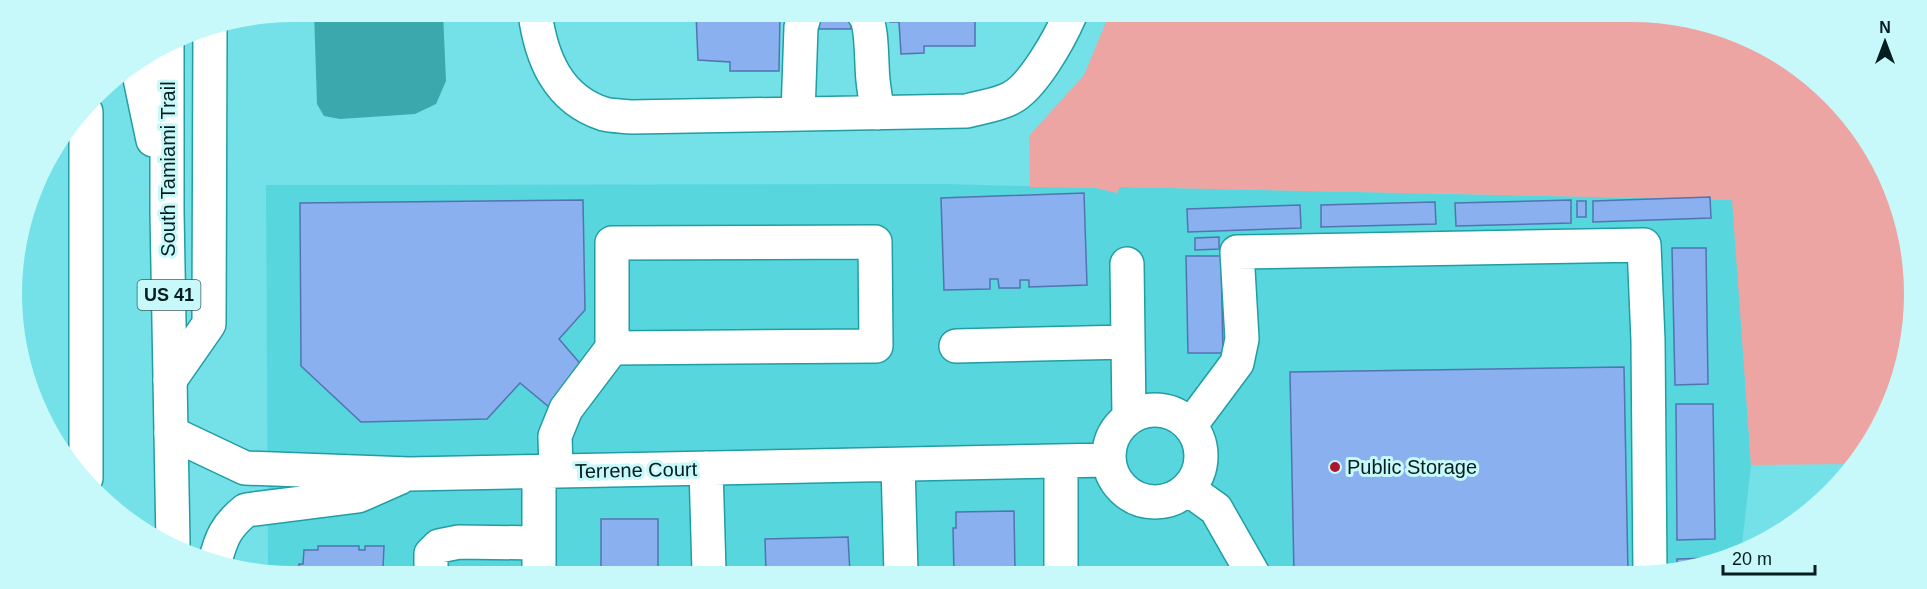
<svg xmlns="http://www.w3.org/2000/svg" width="1927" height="589" viewBox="0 0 1927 589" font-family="Helvetica,sans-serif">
  <rect width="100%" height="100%" fill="#73e1e7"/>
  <!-- built -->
  <path fill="#57d6dd" d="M947 184 1096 188 1117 193 1119 187 1733 200 1751 465 1741 553 1670 575 268 572 266 185Z"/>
  <!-- green -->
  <path fill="#eda5a3" d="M1109 15 1688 18 1790 60 1868 138 1910 240 1909 350 1877 435 1854 464 1751 465 1732 200 1120 187 1117 193 1096 188 1030 187 1029 136 1084 75Z"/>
  <!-- water -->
  <path fill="#3ba8ae" d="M314 12 443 13 446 81 436 104 415 114 340 119 324 116 317 104Z"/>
  <!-- building -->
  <path fill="#8ab0f0" stroke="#5174b0" stroke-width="1.5" d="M696 14H780L779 71H730V62L698 60Z
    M819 14H851V29H819Z
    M890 14 975 15V46H924V53L901 54 899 22H890Z
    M1084 193 1087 285 1029 287V280H1020V288H999L998 279H990V289L944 290 941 198Z
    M1710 197 1711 218 1593 222V201Z
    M583 200 585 310 559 339 584 368 549 407 520 383 487 419 361 422 301 366 300 203Z
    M1571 200V223L1456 226 1455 203Z
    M1577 201H1586V217H1577Z
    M1435 202 1436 224 1321 227V205Z
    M1300 205 1301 228 1188 232 1187 209Z
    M1219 237V249L1195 250V238Z
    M1672 248H1706L1708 384 1675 385Z
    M1186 256H1221L1223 353H1188Z
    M1624 367 1628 574H1294L1290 372Z
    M1676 404H1713L1715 539 1677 540Z
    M1014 511 1015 573H954L953 528H956V512Z
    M601 519H658V572H601Z
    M848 537 850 573H766L765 539Z
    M318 546H359V550H365V546H384L383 568H381V572H299V564H303L304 550H318Z
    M1713 558 1714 561 1677 572V559Z
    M1228 569V574H1185V570Z"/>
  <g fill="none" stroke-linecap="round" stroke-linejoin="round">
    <!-- minor casing -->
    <g stroke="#219da4" stroke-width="36">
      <path id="minor" d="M535 13C541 57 557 99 604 114 612 116 623 116 631 117L967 111C981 107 998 105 1011 98 1033 87 1060 38 1070 15
        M864 14C873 25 871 64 873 80 874 91 876 102 878 113
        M798 114 801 27 805 14
        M875 242 876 346 612 348V243Z
        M1127 264 1129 418
        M956 346 1128 342
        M170 380 209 324 210 29
        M1109 456a46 46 0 1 1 92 0a46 46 0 1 1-92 0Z
        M1190 426 1237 363 1242 339 1237 252 1644 245 1648 340 1650 574
        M171 433 245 468 409 474 1108 460
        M1061 462V573
        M898 465 901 573
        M706 468 709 572
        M556 471 555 436 566 409 612 348
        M539 472V572
        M1188 489 1216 509 1253 574
        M215 562C221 538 226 526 246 510L358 496 399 478
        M431 572V554L439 546 459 542 539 543"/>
    </g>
    <!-- major casing -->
    <g stroke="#219da4" stroke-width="36">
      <path id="major" d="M167 46V212L173 544
        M137 64 153 140
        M86 112V478"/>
    </g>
    <!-- minor -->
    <use href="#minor" stroke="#fff" stroke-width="33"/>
    <!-- major -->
    <use href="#major" stroke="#fff" stroke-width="33"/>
  </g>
  <!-- markers -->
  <circle fill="#ab152e" stroke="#c7f9fb" stroke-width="2" cx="1335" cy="467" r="6"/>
  <g text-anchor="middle" stroke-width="6" stroke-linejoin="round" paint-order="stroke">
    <!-- shield labels -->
    <rect fill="#c7f9fb" stroke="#3f5f61" stroke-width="1.5" x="137.5" y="280" width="63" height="30" rx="4.5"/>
    <g font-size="18" font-weight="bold" fill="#051d1f">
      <text x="169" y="301">US 41</text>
    </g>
    <!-- street labels -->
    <g font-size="20" fill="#051d1f" stroke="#c7f9fb">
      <text transform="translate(168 169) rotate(-90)" y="7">South Tamiami Trail</text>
      <text transform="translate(636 470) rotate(-1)" y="7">Terrene Court</text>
    </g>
    <!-- poi labels -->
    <g font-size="20" fill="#051d1f" stroke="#c7f9fb" text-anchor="start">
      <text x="1347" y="474">Public Storage</text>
    </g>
  </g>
  <!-- crop -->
  <path d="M0 0H1927V589H0ZM294 22H1632A272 272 0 0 1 1904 294V294A272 272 0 0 1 1632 566H294A272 272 0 0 1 22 294V294A272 272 0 0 1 294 22Z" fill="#c7f9fb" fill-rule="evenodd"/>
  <!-- north arrow -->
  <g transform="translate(1885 42)" stroke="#c7f9fb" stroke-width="4.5" paint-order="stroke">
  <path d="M0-4.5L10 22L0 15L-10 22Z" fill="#051d1f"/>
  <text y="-9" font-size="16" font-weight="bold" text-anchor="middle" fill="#051d1f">N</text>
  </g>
  <!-- scale -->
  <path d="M1723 565v9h92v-9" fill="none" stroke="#051d1f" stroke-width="3"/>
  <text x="1732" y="565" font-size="18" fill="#051d1f" stroke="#c7f9fb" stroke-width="4.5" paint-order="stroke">20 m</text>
</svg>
